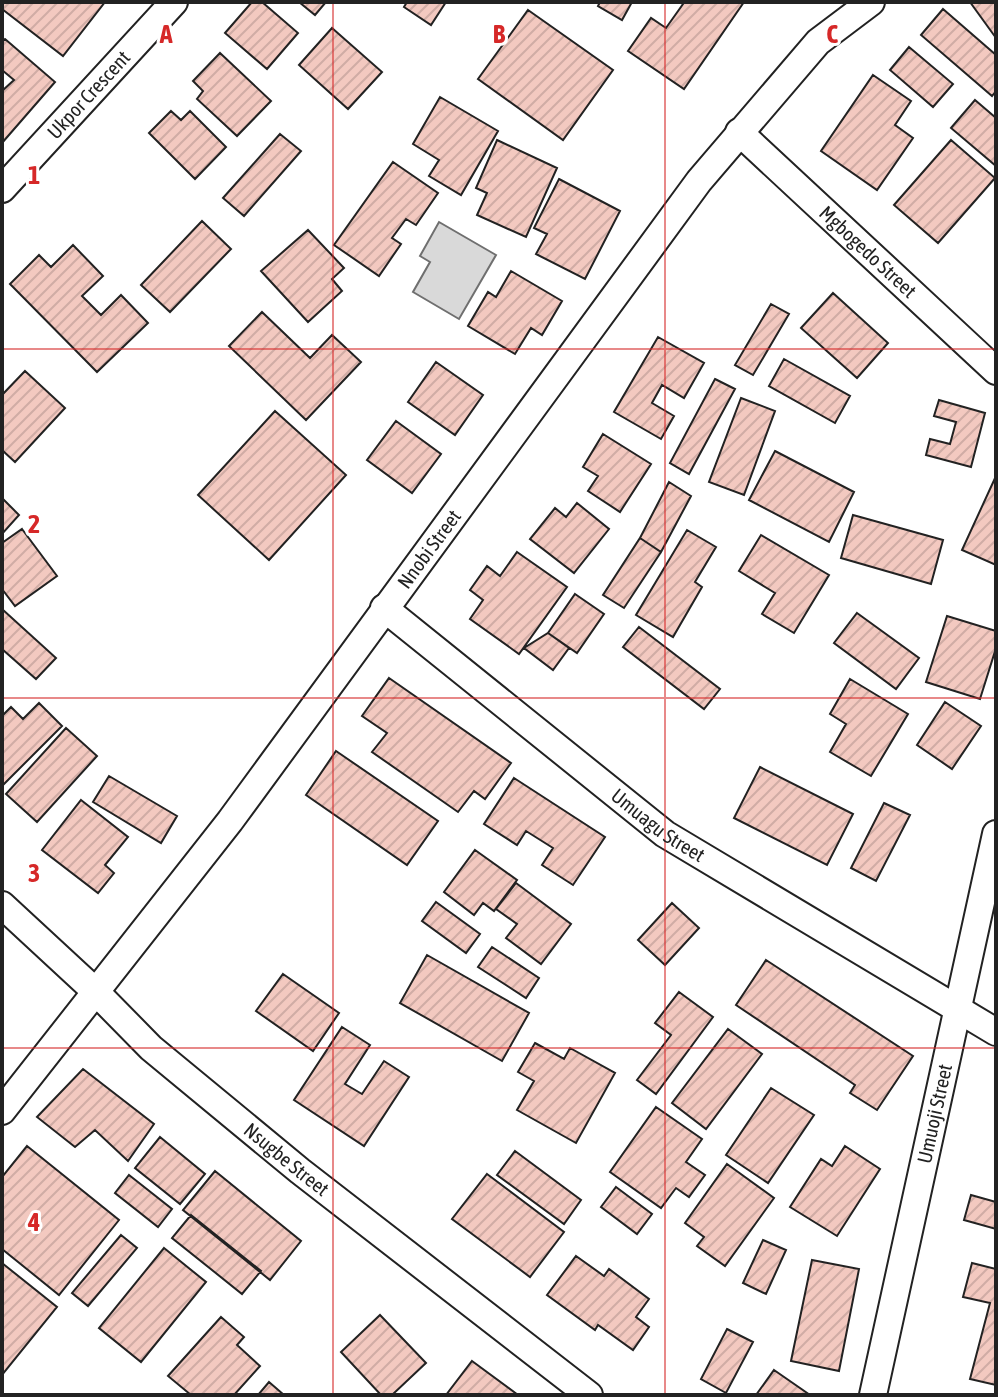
<svg xmlns="http://www.w3.org/2000/svg" width="998" height="1397" viewBox="0 0 998 1397" font-family="'Asap Condensed',sans-serif">
  <defs>
    <pattern id="building-hatch" width="6" height="6" patternUnits="userSpaceOnUse" patternTransform="scale(2)"><rect width="6" height="6" fill="#f3c9c0"/><path d="M-1 1l2-2M0 6l6-6M5 7l2-2" fill="none" stroke="#d0aca5"/></pattern>
  </defs>
  <rect width="100%" height="100%" fill="#fff"/>
  <!-- water -->
  <path fill="#d9d9d9" stroke="#6f6f6f" stroke-width="2" d="M439 222 496 255 459 319 413 292 430 262 420 256Z"/>
  <!-- building -->
  <path fill="url(#building-hatch)" stroke="#222" stroke-width="2" d="M2 2H105L63 56 2 9Z
    M252 2H262L298 33 267 69 225 33Z
    M299 2H326L315 15Z
    M407 2H446L431 25 404 7Z
    M600 2H632L622 20 598 6Z
    M680 2H744L684 89 628 51 651 18 666 28 683 4Z
    M970 2H996V38Z
    M943 9 996 55V91L992 96 921 35Z
    M528 10 613 70 563 140 478 79Z
    M332 28 382 72 348 109 299 65Z
    M5 39 55 82 2 143V91L14 80 2 70V42Z
    M909 47 953 84 933 107 890 70Z
    M220 53 271 101 237 136 197 99 203 91 193 81Z
    M873 75 911 101 895 125 913 138 877 190 821 151Z
    M440 97 498 131 461 195 429 176 439 160 413 144Z
    M975 100 996 118V166L951 128Z
    M171 111 181 120 190 111 226 147 195 179 149 133Z
    M280 134 301 151 244 216 223 198Z
    M497 140 557 168 526 237 477 215 487 193 476 188Z
    M951 140 995 178 938 243 894 205Z
    M393 162 438 193 416 225 406 219 392 238 401 244 379 276 334 245Z
    M559 179 620 211 585 279 536 254 547 234 534 228Z
    M202 221 231 249 170 312 141 285Z
    M308 230 344 268 332 279 342 291 308 322 261 271Z
    M73 245 103 276 82 296 101 315 121 295 148 323 97 372 10 284 39 255 51 267Z
    M511 271 562 301 542 335 531 328 515 354 468 326 488 292 496 297Z
    M833 293 888 343 857 378 801 328Z
    M771 304 789 314 753 375 735 365Z
    M262 312 310 358 332 335 361 362 306 420 229 346Z
    M658 337 704 363 684 398 662 385 652 403 674 416 661 439 614 412Z
    M784 359 850 396 835 423 769 386Z
    M436 362 483 395 455 435 408 402Z
    M25 371 65 408 15 462 2 450V395Z
    M715 379 735 389 689 474 670 463Z
    M741 398 775 411 744 495 709 482Z
    M939 400 985 413 971 467 926 455 930 439 950 444 956 422 934 416Z
    M275 411 346 475 269 560 198 495Z
    M396 421 441 454 412 493 367 460Z
    M603 434 651 464 620 512 588 491 598 476 583 467Z
    M775 451 854 492 829 542 749 500Z
    M996 476V565L962 550Z
    M669 482 691 496 661 552 640 538Z
    M2 498 19 515 2 534Z
    M577 503 609 529 574 573 530 539 555 508 566 517Z
    M853 515 943 540 931 584 841 558Z
    M22 529 57 576 15 606 2 589V543Z
    M687 530 716 547 695 582 702 587 673 637 636 615Z
    M761 535 829 575 794 633 762 614 775 593 739 571Z
    M640 538 661 552 624 608 603 595Z
    M517 552 567 587 519 654 470 619 483 600 470 590 487 566 500 576Z
    M575 594 604 614 577 653 548 633Z
    M2 609 56 658 36 679 2 649Z
    M857 613 919 658 896 689 834 643Z
    M947 616 996 631V648L980 699 926 682Z
    M639 627 720 689 704 709 623 647Z
    M548 633 569 648 553 670 524 648Z
    M389 678 511 763 485 799 474 791 458 812 372 752 387 733 362 716Z
    M850 679 908 714 871 776 830 752 846 724 830 714Z
    M945 702 981 726 952 769 917 745Z
    M39 703 62 726 2 786V716L11 707 23 719Z
    M66 728 97 756 37 822 6 794Z
    M336 751 438 821 407 865 306 795Z
    M760 767 853 814 827 865 734 818Z
    M109 776 177 816 161 843 93 802Z
    M514 778 605 837 573 885 542 865 553 848 526 831 517 845 484 824Z
    M81 800 128 837 105 865 114 873 98 893 42 850Z
    M884 803 910 815 876 881 851 868Z
    M475 850 517 880 494 911 483 903 474 915 444 892Z
    M516 883 571 924 541 964 506 938 517 924 496 909Z
    M436 902 480 934 466 953 422 921Z
    M672 903 699 928 665 965 638 940Z
    M492 947 539 978 526 998 478 967Z
    M427 955 529 1013 502 1061 400 1003Z
    M766 960 913 1056 877 1110 850 1093 855 1085 736 1005Z
    M283 974 339 1013 313 1051 256 1011Z
    M679 992 713 1017 656 1094 637 1080 671 1035 655 1023Z
    M342 1027 370 1045 345 1084 362 1094 384 1061 409 1077 364 1146 294 1100Z
    M728 1029 762 1054 706 1129 672 1103Z
    M535 1043 564 1059 570 1048 615 1073 576 1143 517 1110 534 1081 518 1072Z
    M83 1069 154 1124 128 1161 95 1130 75 1147 37 1117Z
    M771 1088 814 1115 768 1183 726 1155Z
    M656 1107 702 1139 686 1162 705 1175 689 1197 676 1188 661 1208 610 1172Z
    M160 1137 205 1174 180 1204 135 1168Z
    M27 1146 119 1220 59 1295 2 1249V1177Z
    M845 1146 880 1169 837 1236 790 1207 821 1159 832 1166Z
    M515 1151 581 1200 564 1224 497 1175Z
    M727 1164 774 1198 725 1266 697 1246 704 1237 685 1223Z
    M215 1171 301 1241 270 1280 183 1210Z
    M487 1174 564 1232 530 1277 452 1219Z
    M129 1175 172 1209 158 1227 115 1193Z
    M616 1187 652 1214 637 1234 601 1207Z
    M971 1195 996 1202V1229L964 1220Z
    M191 1215 261 1271 242 1294 172 1238Z
    M121 1235 137 1248 88 1306 72 1293Z
    M763 1240 786 1250 766 1294 743 1283Z
    M164 1248 206 1282 141 1362 99 1328Z
    M576 1256 604 1276 609 1269 649 1299 636 1317 649 1327 633 1350 598 1325 595 1330 547 1295Z
    M812 1260 859 1269 839 1371 791 1361Z
    M2 1263 57 1307 2 1375Z
    M972 1263 996 1269V1385L970 1379 990 1303 963 1297Z
    M380 1315 426 1363 392 1395H381L341 1352Z
    M221 1317 244 1337 237 1345 260 1366 234 1395H191L168 1376Z
    M727 1329 753 1342 726 1393 701 1379Z
    M472 1361 518 1395H446Z
    M774 1370 810 1395H756Z
    M269 1382 284 1395H258Z"/>
  <g fill="none" stroke-linecap="round" stroke-linejoin="round">
    <!-- street casing -->
    <g stroke="#222" stroke-width="30">
      <g id="street">
        <path id="s1" d="M739 132 996 371"/>
        <path id="s2" d="M2 189 174 2"/>
        <path id="s3" d="M384 608 665 834 996 1032"/>
        <path id="s4" d="M2 905 95 991 151 1048 300 1171 589 1395"/>
        <path id="s5" d="M2 1111 230 821 699 181 818 42 871 2"/>
        <path id="s6" d="M873 1395 996 834"/>
      </g>
    </g>
    <!-- street -->
    <use href="#street" stroke="#fff" stroke-width="26"/>
  </g>
  <!-- grid -->
  <path fill="none" stroke="#d62828" stroke-width="2" stroke-opacity="0.55" d="M333 2V1395M665 2V1395M2 349H996M2 698H996M2 1048H996"/>
  <g text-anchor="middle" stroke-width="6" stroke-linejoin="round" paint-order="stroke">
    <!-- street labels -->
    <g font-size="20" fill="#222" stroke="#fff">
      <text dy="7" stroke="none"><textPath href="#s2" startOffset="128">Ukpor Crescent</textPath></text>
      <text dy="7" stroke="none"><textPath href="#s1" startOffset="176">Mgbogedo Street</textPath></text>
      <text dy="7" stroke="none"><textPath href="#s5" startOffset="706">Nnobi Street</textPath></text>
      <text dy="7" stroke="none"><textPath href="#s3" startOffset="350">Umuagu Street</textPath></text>
      <text dy="7" stroke="none"><textPath href="#s6" startOffset="288">Umuoji Street</textPath></text>
      <text dy="7" stroke="none"><textPath href="#s4" startOffset="382">Nsugbe Street</textPath></text>
    </g>
  </g>
  <g font-size="26" text-anchor="middle" font-weight="bold" fill="#d62828" stroke="#fff" stroke-width="6" stroke-linejoin="round" paint-order="stroke">
    <text x="166" y="43">A</text>
    <text x="499" y="43">B</text>
    <text x="832" y="43">C</text>
    <text x="34" y="184">1</text>
    <text x="34" y="533">2</text>
    <text x="34" y="882">3</text>
    <text x="34" y="1231">4</text>
  </g>
  <!-- border -->
  <rect width="998" height="1397" fill="none" stroke="#222222" stroke-width="8"/>
</svg>
